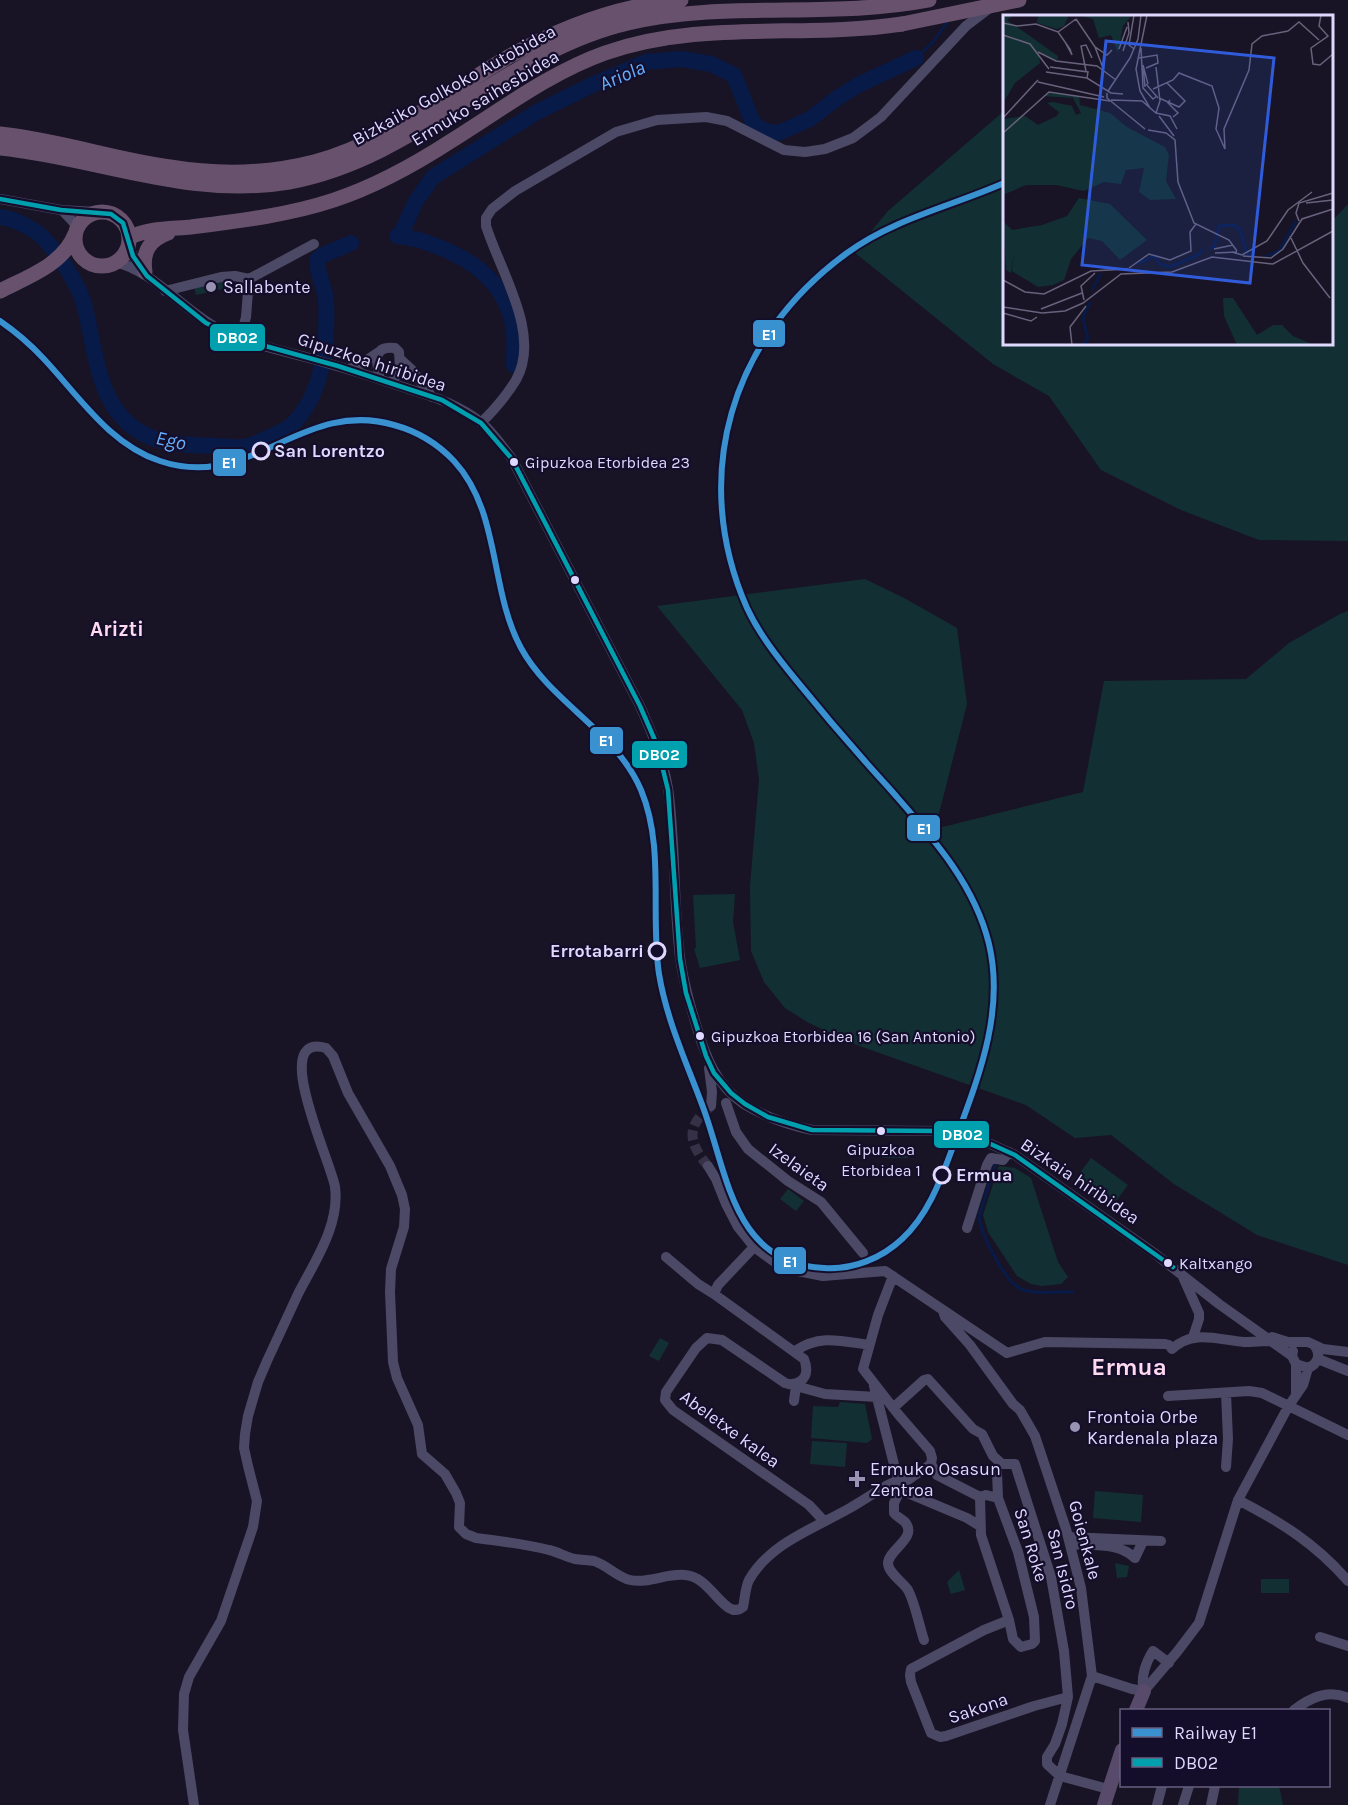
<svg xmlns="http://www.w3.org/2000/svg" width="1348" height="1805" viewBox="0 0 1348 1805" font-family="Karla,sans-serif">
  <rect width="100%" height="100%" fill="#181425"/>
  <!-- green -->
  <path fill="#123033" d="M1004 111V344H1332V221L1348 204V541L1259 540 1181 510 1101 470 1049 396 993 364 854 252 888 211Z
    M225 279 227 288 196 295 194 286Z
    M865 579 906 599 957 628 967 704 935 829 1083 792 1104 681 1246 679 1289 643 1340 614 1348 611V1265L1257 1235 1174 1184 1111 1135 1075 1138 1026 1105 857 1045 809 1023 785 1008 764 982 751 951 750 886 759 780 754 743 742 710 657 606Z
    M735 894 733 922 740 960 700 968 694 949 696 948 693 895Z
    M883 1149H908V1158H883Z
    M1091 1158 1128 1185 1111 1208 1074 1181Z
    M999 1166 1015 1168 1031 1178 1058 1262 1068 1277 1061 1284 1042 1286 1031 1284 1017 1276 988 1232 983 1215Z
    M788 1189 804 1201 796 1211 780 1199Z
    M660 1338 669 1343 659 1361 649 1356Z
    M840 1402 865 1404 872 1439 867 1443 811 1438 813 1406 838 1407Z
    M812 1441 847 1443 845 1467 810 1464Z
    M1095 1491 1143 1495 1141 1522 1093 1518Z
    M1115 1563 1129 1566 1127 1577 1117 1578Z
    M959 1570 965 1590 951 1594 947 1582Z
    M1261 1579H1289V1593H1261Z
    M1239 1786H1279L1283 1805H1238Z"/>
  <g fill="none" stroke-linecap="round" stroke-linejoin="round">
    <!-- stream -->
    <path stroke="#081a48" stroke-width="3" d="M916 58 934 41 949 19
      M996 1162 979 1217C981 1233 1005 1283 1021 1289 1036 1295 1057 1291 1073 1292"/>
    <!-- river -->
    <path stroke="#081a48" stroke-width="16" d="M0 217C15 219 38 230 47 242 60 256 79 286 84 304 95 345 96 401 134 428 158 446 188 445 217 446 226 446 239 449 248 446 254 445 260 441 265 439 274 435 285 431 293 424 324 393 328 342 326 300 325 286 317 275 317 260L323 255 351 243
      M397 236C413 237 432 244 446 250 483 266 509 291 514 332 515 343 514 355 514 365
      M400 236 416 201 433 177 537 112 594 84 646 62 682 59 711 64 734 75 753 123 764 131 778 133 810 119 836 99 858 85 916 58"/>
    <!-- minor-tunnel -->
    <path stroke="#363146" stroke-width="10" stroke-dasharray="10 5" stroke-linecap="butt" d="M941 1131 961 1134
      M708 1166C689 1143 685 1127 710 1107"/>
    <!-- minor -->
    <path stroke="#4c4966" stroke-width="10" d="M0 199 61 210 96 212
      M62 210 78 227
      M128 244 133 256 144 272
      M115 262C155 271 184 312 221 330 250 344 282 351 313 359 345 368 377 378 409 389 435 397 462 406 483 424 494 434 503 447 512 459L640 706C652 733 663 759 668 788 676 844 673 901 680 957 683 981 690 1005 697 1028 706 1058 717 1086 744 1104 765 1117 789 1125 812 1130L941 1131
      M165 291 221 277 235 276 249 279 314 244
      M240 339 246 317 249 279
      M400 359 412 370 432 397
      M348 369 358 366 379 352
      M380 379C377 364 371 345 395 348L399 352 400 367 392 383
      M481 423C494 410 507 395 516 380 542 334 500 271 486 226V218L492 209 515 191 616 132 657 120 706 117 727 121 784 150 805 152 825 149 853 138 881 117 966 26 991 7
      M709 1068 712 1092 711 1106
      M726 1103 736 1132 748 1149 788 1181 821 1202 863 1253
      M961 1134 975 1137 1015 1155 1154 1253 1219 1304 1292 1356
      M708 1166 716 1179 726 1204 738 1227 754 1247 776 1263 793 1270 823 1276 885 1271 1007 1353 1045 1342 1165 1344 1169 1345 1172 1349C1193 1329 1218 1340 1244 1342 1253 1342 1263 1341 1272 1341
      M967 1228 987 1165 991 1158 1003 1160 1009 1152
      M754 1247 718 1285 714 1294 804 1359C809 1372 806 1382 792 1384
      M666 1257 698 1284 714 1294
      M893 1276 878 1315 863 1369 898 1414 930 1451 932 1458 931 1464
      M1183 1277 1199 1313V1319L1193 1337
      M943 1311 945 1317 970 1345 1013 1404 1020 1410 1035 1436 1066 1529 1081 1588 1092 1676 1050 1805
      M1272 1337 1288 1342H1308L1323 1349 1348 1352
      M795 1351C820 1334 841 1341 869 1345
      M1293 1351 1292 1356 1296 1364 1308 1368C1318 1364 1321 1355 1315 1346
      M1318 1359 1348 1371
      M1296 1364V1393
      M874 1386 897 1476 899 1493 894 1503V1513C897 1517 902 1519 905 1522 918 1538 889 1549 888 1563 888 1573 903 1582 908 1590 915 1603 919 1625 924 1640
      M1226 1393 1228 1439 1226 1467
      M1168 1396 1249 1391 1262 1393 1348 1435
      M794 1401 796 1386
      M893 1408 924 1380 928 1379 973 1429 982 1434 993 1456 1002 1464H1015L1051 1577 1064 1651 1068 1697 1062 1724 1055 1744 1047 1757V1764L1060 1776 1108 1789
      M931 1464 937 1475 980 1497 986 1495 998 1498
      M898 1483 905 1492 967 1518 980 1526
      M980 1497 981 1535 1009 1620 1013 1639 1021 1647 1032 1644 1035 1641 1034 1617 1018 1552 998 1498 997 1472
      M1238 1500C1281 1522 1316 1544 1348 1581
      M823 1520 809 1505 673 1410 665 1400 666 1392 696 1348 707 1338 722 1340 785 1383 825 1394 877 1397
      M1068 1537 1161 1541
      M1071 1544C1093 1546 1118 1542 1135 1558L1143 1541
      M1009 1620 984 1630 911 1669 910 1675 911 1682 931 1733 940 1737 946 1736 1034 1706 1068 1697
      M1320 1637 1348 1646
      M1092 1676 1132 1689 1144 1691
      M1144 1691 1177 1652 1199 1623 1238 1500 1288 1407 1303 1385 1308 1368
      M1144 1691C1140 1678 1146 1662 1153 1651L1169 1663
      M1294 1710C1310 1698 1327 1689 1348 1698
      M194 1805 183 1730 184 1694 189 1677 221 1621 253 1527 257 1501 248 1466 244 1448 245 1434 248 1416 258 1382 267 1361C277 1339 288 1316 298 1294 315 1261 340 1225 335 1187 332 1164 268 1031 326 1048L333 1056 348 1093 390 1166 402 1195 405 1209 404 1227 391 1269 390 1292 393 1362 397 1378 418 1425 422 1454 445 1474 456 1493 460 1503 459 1527 466 1534 476 1538C501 1541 525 1544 549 1550 558 1552 566 1557 575 1559 581 1560 588 1560 594 1561 607 1565 617 1577 630 1580 648 1584 667 1573 685 1575 711 1576 725 1622 743 1607 745 1599 745 1588 749 1580 770 1543 815 1528 850 1508 862 1501 874 1493 886 1486L892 1483 908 1480 931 1464
      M1157 1805 1162 1786
      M1183 1805 1189 1786
      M1211 1805 1215 1786"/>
    <!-- major -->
    <path stroke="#574a6a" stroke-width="14" d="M1136 1710 1144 1691
      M1104 1805 1122 1750"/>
    <!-- highway -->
    <path stroke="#68516c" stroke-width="15" d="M0 134C58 140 113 159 170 167 218 175 267 174 314 162 387 143 445 93 510 56 562 27 621 5 681 0
      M0 148C98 158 189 199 289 182 416 159 504 52 628 23 727 0 830 19 929 0
      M75 239a27 27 0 1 1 54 0a27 27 0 1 1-54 0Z
      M129 238C148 228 170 229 191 227 239 221 289 215 334 200 376 186 414 165 451 141 501 110 549 73 605 53 701 19 802 39 902 24
      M145 272C142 252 149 240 168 233
      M0 291C27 277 63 265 75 234"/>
    <!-- highway-bridge -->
    <path stroke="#68516c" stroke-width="15" d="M902 24 1019 0"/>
    <!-- bus-1 casing -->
    <g stroke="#150e2b" stroke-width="9">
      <path id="bus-1" d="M0 199 61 210 111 214 123 223 133 256 147 276 206 323 240 339 338 366 442 400 481 423 512 459 640 706 657 745 668 790 680 959 686 993 706 1056 714 1073 731 1093 745 1104 768 1117 812 1130 941 1131 975 1137 1015 1155 1173 1267"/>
    </g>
    <!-- bus-1 -->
    <use href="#bus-1" stroke="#00a0ae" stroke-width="4.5"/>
    <!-- rail-1 casing -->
    <g stroke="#150e2b" stroke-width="10">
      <path id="rail-1" d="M0 321C16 332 30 344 43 358 79 396 109 444 160 461 251 492 302 398 394 425 416 431 438 444 454 461 501 512 489 589 521 648 551 703 616 731 641 790 665 847 650 914 659 974 667 1022 688 1066 704 1110 728 1176 734 1264 824 1268 853 1270 882 1258 902 1239 927 1216 940 1182 951 1152 975 1085 1006 1016 989 944 974 882 930 835 889 788 857 753 826 717 796 680 778 658 759 634 747 608 689 476 731 337 847 253 893 219 952 206 1004 183"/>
    </g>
    <!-- rail-1 -->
    <use href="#rail-1" stroke="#3a91d0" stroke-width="6"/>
  </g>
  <!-- markers -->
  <g fill="#9993b3" stroke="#150e2b" stroke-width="2">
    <circle cx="211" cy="287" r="6"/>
    <circle cx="1075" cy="1427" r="6"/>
    <path d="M854 1470h6v6h6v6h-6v6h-6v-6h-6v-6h6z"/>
  </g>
  <g fill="#150e2b" stroke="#dfd8ff" stroke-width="3">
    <circle cx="261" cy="451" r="8"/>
    <circle cx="657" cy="951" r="8"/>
    <circle cx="942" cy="1175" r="8"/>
  </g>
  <g fill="#dfd8ff" stroke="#150e2b" stroke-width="2">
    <circle cx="514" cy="462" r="5"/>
    <circle cx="575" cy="580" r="5"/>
    <circle cx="700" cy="1036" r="5"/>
    <circle cx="881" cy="1131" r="5"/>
    <circle cx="1168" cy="1263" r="5"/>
  </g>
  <g text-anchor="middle" stroke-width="4.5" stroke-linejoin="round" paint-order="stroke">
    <!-- bus labels -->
    <g font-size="16" fill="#dfd8ff" stroke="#150e2b" text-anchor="start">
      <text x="525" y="468">Gipuzkoa Etorbidea 23</text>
      <text x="711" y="1042">Gipuzkoa Etorbidea 16 (San Antonio)</text>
      <text x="881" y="1155" text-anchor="middle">Gipuzkoa<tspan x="881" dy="21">Etorbidea 1</tspan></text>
      <text x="1179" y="1269">Kaltxango</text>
    </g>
    <!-- street labels -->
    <g font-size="18" fill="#dfd8ff" stroke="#150e2b">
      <text transform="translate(454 85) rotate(-29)" y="6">Bizkaiko Golkoko Autobidea</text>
      <text transform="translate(485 98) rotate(-31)" y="6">Ermuko saihesbidea</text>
      <text transform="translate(372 362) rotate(18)" y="6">Gipuzkoa hiribidea</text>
      <text transform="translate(799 1167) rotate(36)" y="6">Izelaieta</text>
      <text transform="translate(1080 1181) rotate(34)" y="6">Bizkaia hiribidea</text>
      <text transform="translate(730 1429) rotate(36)" y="6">Abeletxe kalea</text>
      <text transform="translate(1085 1540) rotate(75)" y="6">Goienkale</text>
      <text transform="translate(1031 1545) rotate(73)" y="6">San Roke</text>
      <text transform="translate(1063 1569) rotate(76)" y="6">San Isidro</text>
      <text transform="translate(978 1708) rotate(-19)" y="6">Sakona</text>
    </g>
    <!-- poi labels -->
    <g font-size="18" fill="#dfd8ff" stroke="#150e2b" text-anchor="start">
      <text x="223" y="293">Sallabente</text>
      <text x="1087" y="1423">Frontoia Orbe<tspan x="1087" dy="21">Kardenala plaza</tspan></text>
      <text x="870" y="1475">Ermuko Osasun<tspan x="870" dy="21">Zentroa</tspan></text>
    </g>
    <!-- stop labels -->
    <g font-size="18" font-weight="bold" fill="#dfd8ff" stroke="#150e2b" text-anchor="start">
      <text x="274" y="457">San Lorentzo</text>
      <text x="644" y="957" text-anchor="end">Errotabarri</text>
      <text x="956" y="1181">Ermua</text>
    </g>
    <!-- water labels -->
    <g font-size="20" font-style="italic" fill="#66afff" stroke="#150e2b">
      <text transform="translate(622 75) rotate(-23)" y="7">Ariola</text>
      <text transform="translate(171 440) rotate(12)" y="7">Ego</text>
    </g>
    <!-- quarter labels -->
    <g font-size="21" font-weight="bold" fill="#ffdaef" stroke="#150e2b">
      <text x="117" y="636">Arizti</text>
    </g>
    <!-- district labels -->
    <g font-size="24" font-weight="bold" fill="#ffdaef" stroke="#150e2b">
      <text x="1129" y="1375">Ermua</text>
    </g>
  </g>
  <!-- overview -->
  <g transform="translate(1003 15)">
    <rect width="330" height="330" fill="#181425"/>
    <path d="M0 0H12L4 5 55 41 54 46 35 36 37 48 12 68 0 88ZM35 0H66L61 11 54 14 34 8ZM75 0H129L120 11 115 38 108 20 96 23 90 4ZM46 78 76 81 77 90 107 98 124 112 162 132 166 140 163 166 173 184 147 185 136 177 141 153 123 155 118 169 101 167 81 176 53 170H23L0 180V104L22 101 35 110 54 101 56 97 44 88 50 87 69 91 73 100 78 98 70 83 40 81ZM76 183 107 189 144 225 117 245 99 226 85 223 68 244 61 265 50 270 35 272 9 256 11 237 8 258 3 255 0 206 9 215 39 210 64 201ZM220 283H230L254 320 270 310H279L290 321 311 330H234L221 301Z" fill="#123033"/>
    <path fill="none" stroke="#081a48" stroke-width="3" d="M207 233 211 232 216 211 231 210 237 215 244 238 252 242M262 242 277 235 293 206M134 249 152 241 157 249 167 252 195 240 200 234M89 275 98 258M79 330 85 324 80 303 87 287"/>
    <path fill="none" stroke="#68627c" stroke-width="1.5" d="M144 0 133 54 137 76 147 93M318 0 316 11 325 21 308 33 310 49 317 50 330 39M73 4 92 32M0 8 14 11 33 9 55 17 73 4M55 17 67 34 69 40 62 27M0 20 27 29 46 54M138 33 140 73 150 84 154 81M116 34 124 12M131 34 126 30 131 0M120 36 126 18 125 7M35 37 53 46 94 51 113 65M127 43 135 24 138 0M136 43 154 40 155 48 143 53M140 50 142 72M140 50 145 69M47 52 85 57 84 63M100 53 92 32 104 40 109 35M83 56 78 31 83 30 89 43M43 57 84 63 108 78 120 79M35 67 101 82M143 69 155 83M150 74 170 65 176 58 209 71 216 93 213 114 222 134 221 114 246 55 249 29 259 21 285 16 296 7 316 25M105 76 127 43M104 78V83L142 114M156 83 176 92 182 86 164 68M108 85 139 86 153 98 167 101 174 114M167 85 165 88 175 98 170 102M153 98 157 86 153 52M156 101 171 121M0 103 35 65M145 115 163 118 172 125 175 167 191 208 226 225 234 236M0 118 46 77 107 86M303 188 330 185M296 206 293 198 296 188 330 178M287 221 300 248 327 283M211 234 230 230M229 237 239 240 264 226 285 195 309 177M212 238 234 237M240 241 268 243 280 234 299 204 330 194M126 253 146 239 167 245 188 236 187 217 193 209M0 265 22 277 41 279 88 256 125 254M81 285 78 271 92 258M0 292 39 298 62 296 80 288 118 259 169 257 209 242 270 249 330 216M38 294 79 278M0 298 28 306 34 302M69 330 67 312 83 291"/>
    <path fill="#305cdc" fill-opacity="0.15" stroke="#305cdc" stroke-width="3" d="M103 26 271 43 247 268 79 250Z"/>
    <rect width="330" height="330" fill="none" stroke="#dfd8ff" stroke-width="3"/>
  </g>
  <g stroke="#150e2b" stroke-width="2">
    <rect x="752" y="319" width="34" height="29" rx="6" fill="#3a91d0"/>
    <rect x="209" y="323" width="57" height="29" rx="6" fill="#00a0ae"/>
    <rect x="212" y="448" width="35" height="29" rx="6" fill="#3a91d0"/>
    <rect x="589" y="726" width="35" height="29" rx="6" fill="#3a91d0"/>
    <rect x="631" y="740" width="57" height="29" rx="6" fill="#00a0ae"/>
    <rect x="906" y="814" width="35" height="28" rx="6" fill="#3a91d0"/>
    <rect x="933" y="1120" width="57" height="29" rx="6" fill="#00a0ae"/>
    <rect x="773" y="1246" width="34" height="29" rx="6" fill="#3a91d0"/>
  </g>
  <g font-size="16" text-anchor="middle" font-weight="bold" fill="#fff">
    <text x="769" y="340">E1</text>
    <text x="237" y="343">DB02</text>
    <text x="229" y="468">E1</text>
    <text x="606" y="746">E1</text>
    <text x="659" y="760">DB02</text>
    <text x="924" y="834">E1</text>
    <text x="962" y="1140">DB02</text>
    <text x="790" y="1267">E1</text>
  </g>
  <!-- legend -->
  <rect x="1120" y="1709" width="210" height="78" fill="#150e2b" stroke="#665f80" stroke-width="1.5"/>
  <rect x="1132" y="1728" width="30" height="9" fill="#3a91d0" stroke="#665f80" stroke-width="1.5"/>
  <text x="1174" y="1739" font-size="18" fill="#dfd8ff">Railway E1</text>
  <rect x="1132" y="1758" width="30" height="9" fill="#00a0ae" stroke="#665f80" stroke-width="1.5"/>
  <text x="1174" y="1769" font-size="18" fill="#dfd8ff">DB02</text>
</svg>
